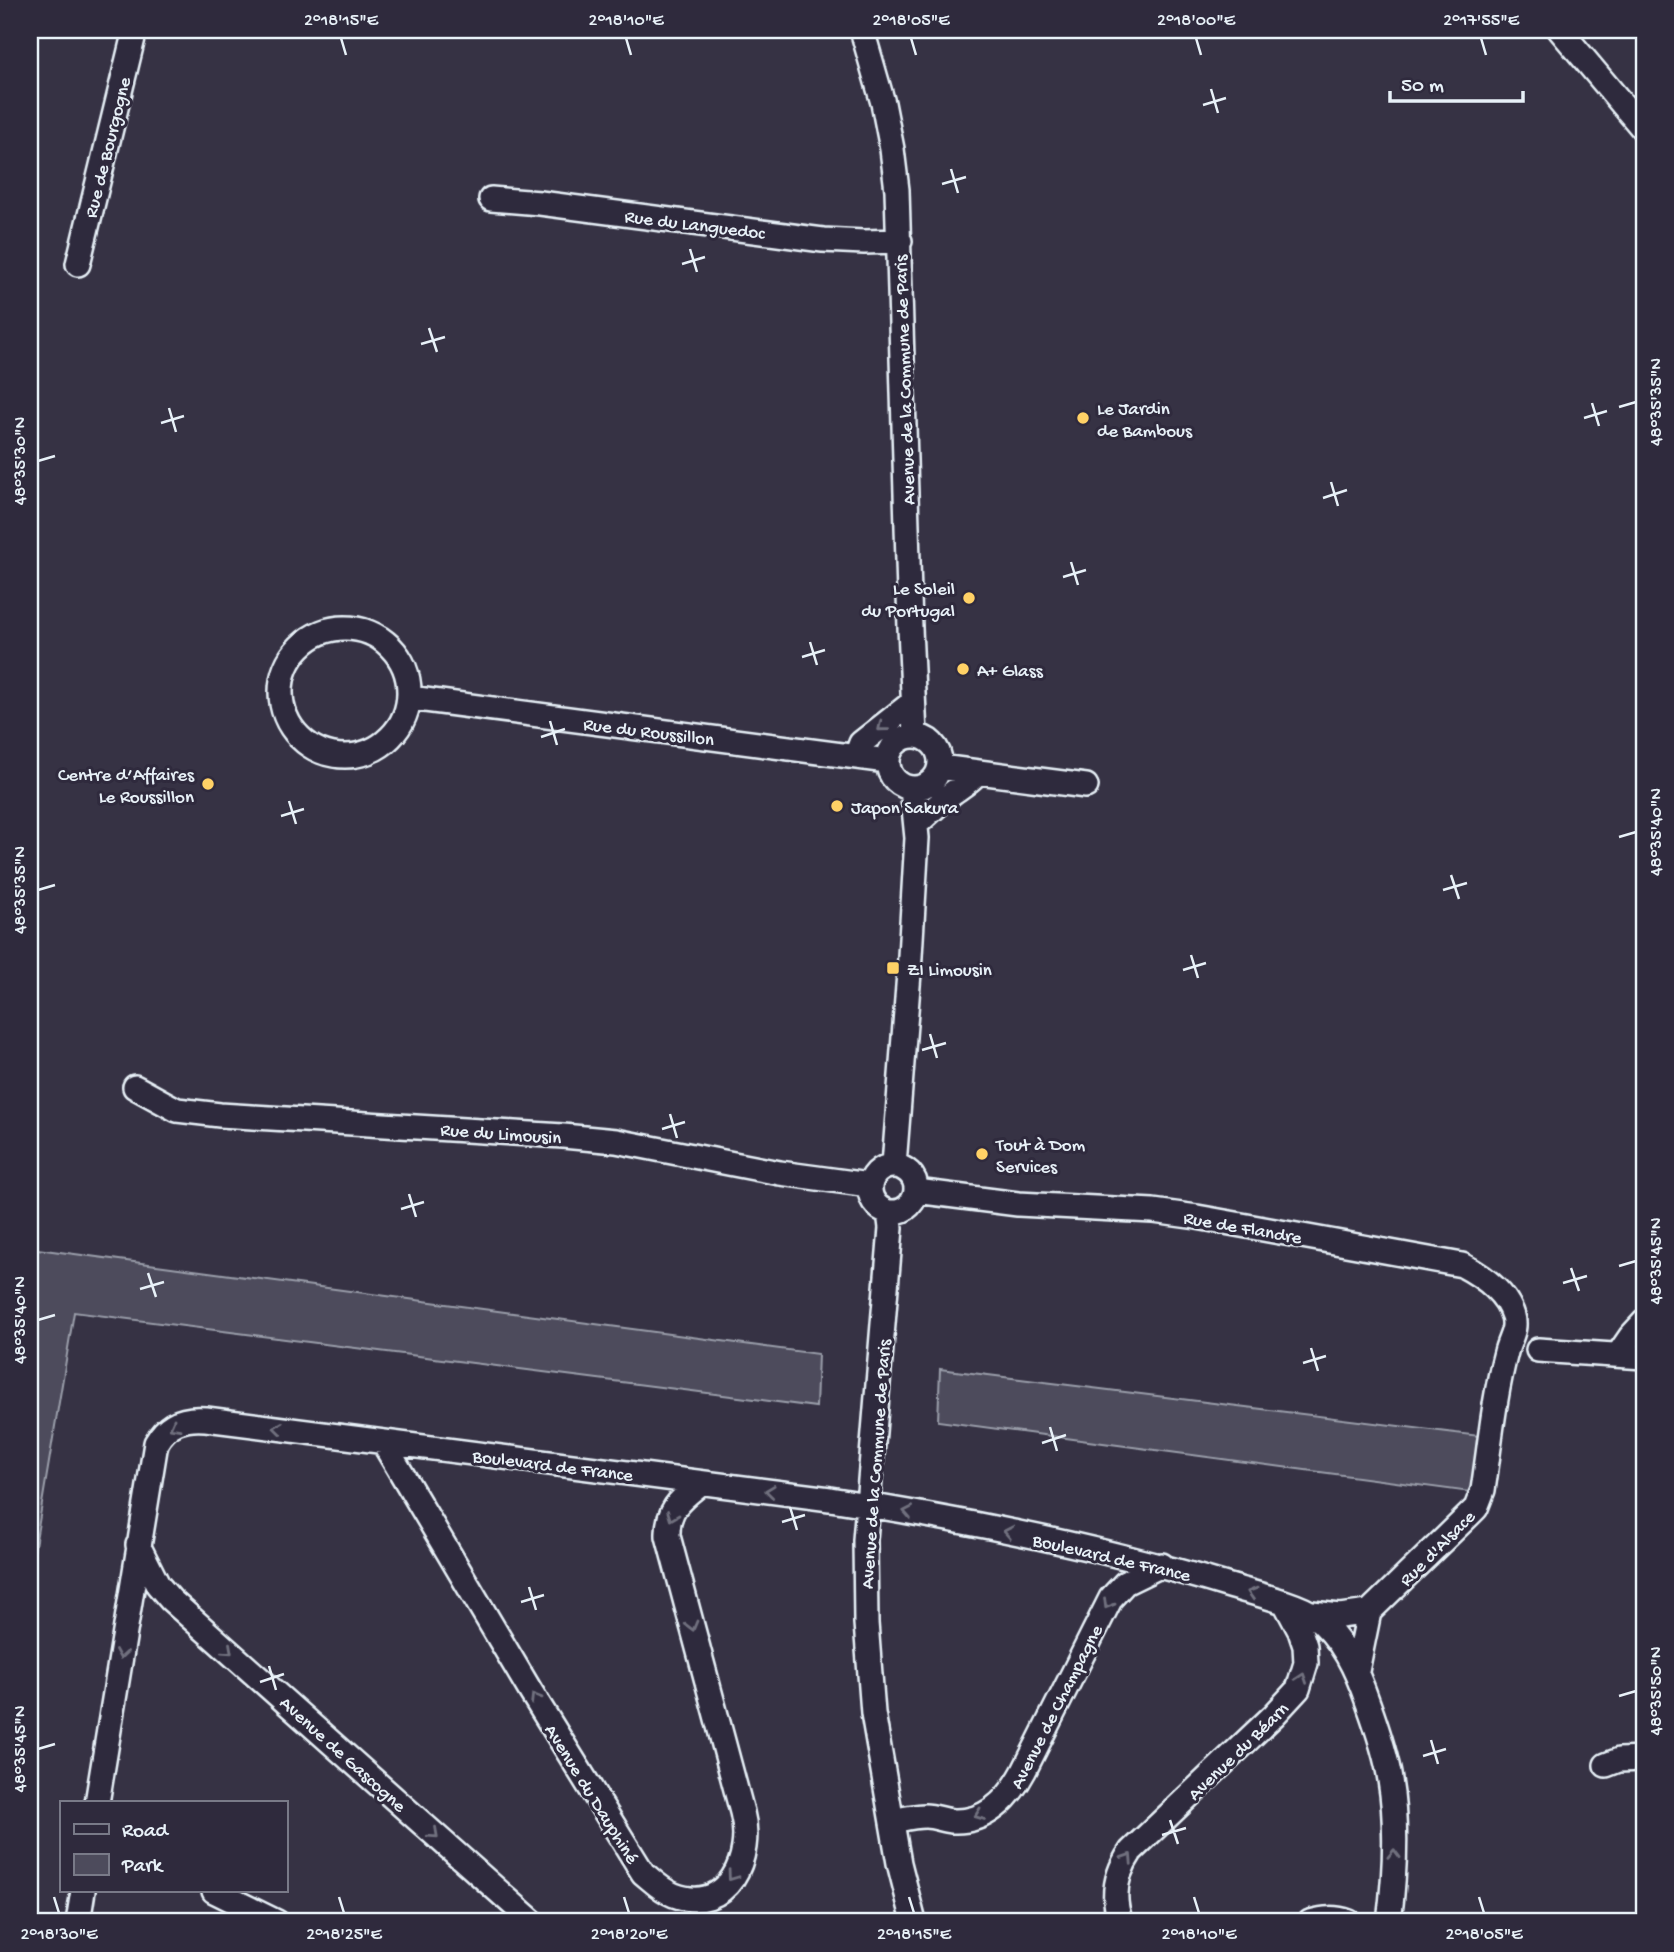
<svg xmlns="http://www.w3.org/2000/svg" width="1674" height="1952" viewBox="0 0 1674 1952" font-family="'Gochi Hand',sans-serif">
  <rect width="100%" height="100%" fill="#363244"/>
  <filter id="ink" filterUnits="userSpaceOnUse"><feTurbulence type="fractalNoise" baseFrequency=".0143" numOctaves="2"/><feDisplacementMap in="SourceGraphic" scale="14" xChannelSelector="R" yChannelSelector="G"/><feConvolveMatrix kernelMatrix="1 2 1 2 8 2 1 2 1" color-interpolation-filters="sRGB"/></filter>
  <g filter="url(#ink)">
    <!-- green -->
    <path fill="#4d4b5c" stroke="#9a9eaa" stroke-width="2" d="M30 1248 818 1354 816 1407 74 1312 30 1576Z
      M940 1369 1480 1436 1470 1492 938 1421Z"/>
    <g fill="none" stroke-linecap="round" stroke-linejoin="round">
      <!-- minor casing -->
      <g stroke="#e8f1f8" stroke-width="28">
        <path id="minor" d="M862 30 883 103 892 149 897 190 910 628 915 735
          M1560 30 1644 130
          M491 199 540 203 823 240 864 242 900 241
          M78 264 135 30
          M281 692a64 64 0 1 1 128 0a64 64 0 1 1-128 0Z
          M410 698 887 761
          M888 762a26 26 0 1 1 52 0a26 26 0 1 1-52 0Z
          M856 756 861 743 913 702
          M940 767 1086 786
          M916 825C927 814 939 804 951 794 961 786 970 782 978 772
          M135 1087 177 1110 220 1115 563 1136 616 1141 780 1173 869 1185
          M894 1165 909 973 917 838 912 788
          M870 1189a23 23 0 1 1 46 0a23 23 0 1 1-46 0Z
          M916 1191 1018 1204 1153 1211 1197 1217 1462 1265C1483 1276 1506 1292 1513 1316 1517 1330 1509 1339 1506 1352 1494 1397 1490 1444 1483 1490L1476 1508 1469 1515 1369 1612 1357 1671
          M889 1212 891 1228 865 1540 866 1623 873 1713 899 1863 914 1922
          M1538 1350 1644 1357
          M1618 1355 1631 1336 1644 1322
          M383 1442 531 1692 643 1873C653 1881 661 1890 674 1895 728 1915 754 1857 742 1812L668 1536C667 1508 681 1499 701 1483
          M138 1545 158 1585 171 1600 533 1922
          M1312 1613 1340 1616 1369 1612
          M1606 1765 1619 1760 1644 1759
          M97 1803 156 1443C167 1423 184 1417 206 1419L830 1499C966 1520 1102 1547 1233 1587 1252 1593 1299 1604 1313 1615 1342 1637 1357 1671 1368 1703 1377 1728 1386 1754 1390 1780 1398 1827 1395 1875 1389 1922
          M892 1821C903 1819 914 1816 925 1816 934 1816 943 1820 952 1821 986 1823 1009 1799 1024 1771L1111 1598 1125 1583 1162 1565
          M214 1891 277 1922
          M78 1922 83 1891
          M1121 1922C1111 1897 1116 1873 1131 1851L1274 1715 1298 1689 1306 1663 1305 1646 1300 1631 1285 1603
          M1310 1922C1324 1918 1335 1917 1349 1922"/>
      </g>
      <!-- minor -->
      <use href="#minor" stroke="#2f2a3d" stroke-width="23"/>
    </g>
    <!-- one-way arrows -->
    <defs><path id="oneway-chevron" d="M-2-3.5L2.5 0L-2 3.5" fill="none" stroke-width="1.6" stroke-linecap="round" stroke-linejoin="round" transform="scale(1.75)"/></defs>
    <g stroke="#70707e">
      <use href="#oneway-chevron" transform="translate(882 727) rotate(141)"/>
      <use href="#oneway-chevron" transform="translate(174 1426) rotate(151)"/>
      <use href="#oneway-chevron" transform="translate(278 1428) rotate(-173)"/>
      <use href="#oneway-chevron" transform="translate(770 1491) rotate(-173)"/>
      <use href="#oneway-chevron" transform="translate(908 1512) rotate(-169)"/>
      <use href="#oneway-chevron" transform="translate(672 1516) rotate(111)"/>
      <use href="#oneway-chevron" transform="translate(1008 1532) rotate(-169)"/>
      <use href="#oneway-chevron" transform="translate(1252 1593) rotate(-163)"/>
      <use href="#oneway-chevron" transform="translate(1108 1604) rotate(121)"/>
      <use href="#oneway-chevron" transform="translate(692 1626) rotate(75)"/>
      <use href="#oneway-chevron" transform="translate(228 1650) rotate(42)"/>
      <use href="#oneway-chevron" transform="translate(121 1654) rotate(99)"/>
      <use href="#oneway-chevron" transform="translate(1302 1678) rotate(-71)"/>
      <use href="#oneway-chevron" transform="translate(535 1698) rotate(-121)"/>
      <use href="#oneway-chevron" transform="translate(979 1815) rotate(159)"/>
      <use href="#oneway-chevron" transform="translate(434 1834) rotate(42)"/>
      <use href="#oneway-chevron" transform="translate(1394 1854) rotate(-89)"/>
      <use href="#oneway-chevron" transform="translate(1128 1858) rotate(-57)"/>
      <use href="#oneway-chevron" transform="translate(732 1876) rotate(126)"/>
    </g>
  </g>
  <!-- ticks -->
  <path fill="none" stroke="#e8f1f8" stroke-width="2.5" d="M341 38 346 55M626 38 631 55M911 38 916 55M1196 38 1201 55M1481 38 1486 55M1211 89 1218 113M1203 105 1226 98M951 169 958 193M942 184 966 177M690 249 697 272M682 264 705 257M429 328 437 352M421 344 445 337M1592 403 1599 426M1619 407 1636 402M169 408 176 432M1584 418 1607 411M161 423 184 416M38 461 55 456M1331 482 1338 506M1323 498 1347 490M1071 562 1078 585M1063 577 1086 570M810 642 817 665M802 657 825 650M550 721 557 745M541 737 565 729M289 801 296 824M281 816 304 809M1619 837 1636 832M1451 875 1459 899M38 890 55 885M1443 890 1467 883M1191 955 1198 978M1183 970 1206 963M930 1034 937 1058M922 1050 946 1043M670 1114 677 1138M662 1129 685 1122M409 1194 416 1217M401 1209 424 1202M1619 1266 1636 1261M1571 1268 1579 1291M148 1273 156 1297M1563 1283 1587 1276M140 1289 164 1282M38 1320 55 1315M1311 1348 1318 1371M1303 1363 1326 1356M1050 1427 1057 1451M1042 1443 1066 1435M790 1507 797 1530M782 1522 805 1515M529 1587 536 1610M521 1602 544 1595M269 1666 276 1690M260 1682 284 1674M1619 1696 1636 1691M1431 1740 1438 1764M38 1749 55 1744M1423 1756 1446 1749M1170 1820 1178 1844M1162 1835 1186 1828M54 1897 59 1913M339 1897 344 1913M624 1897 629 1913M909 1897 914 1913M1194 1897 1199 1913M1479 1897 1484 1913"/>
  <!-- markers -->
  <g fill="#ffd166" stroke="#2f2a3d" stroke-width="2.5">
    <circle cx="1083" cy="418" r="7"/>
    <circle cx="969" cy="598" r="7"/>
    <circle cx="963" cy="669" r="7"/>
    <circle cx="208" cy="784" r="7"/>
    <circle cx="837" cy="806" r="7"/>
    <rect x="886" y="961" width="14" height="14" rx="3.5"/>
    <circle cx="982" cy="1154" r="7"/>
  </g>
  <g text-anchor="middle" stroke-width="6" stroke-linejoin="round" paint-order="stroke">
    <!-- street labels -->
    <g font-size="19" fill="#e8f1f8" stroke="#2f2a3d">
      <text transform="translate(106 147) rotate(-76)" y="7">Rue de Bourgogne</text>
      <text transform="translate(695 223) rotate(7)" y="7">Rue du Languedoc</text>
      <text transform="translate(903 380) rotate(-92)" y="7">Avenue de la Commune de Paris</text>
      <text transform="translate(649 730) rotate(7)" y="7">Rue du Roussillon</text>
      <text transform="translate(501 1132) rotate(4)" y="7">Rue du Limousin</text>
      <text transform="translate(1243 1226) rotate(10)" y="7">Rue de Flandre</text>
      <text transform="translate(553 1464) rotate(7)" y="7">Boulevard de France</text>
      <text transform="translate(874 1464) rotate(-86)" y="7">Avenue de la Commune de Paris</text>
      <text transform="translate(1436 1547) rotate(-45)" y="7">Rue d'Alsace</text>
      <text transform="translate(1112 1556) rotate(13)" y="7">Boulevard de France</text>
      <text transform="translate(1055 1706) rotate(-63)" y="7">Avenue de Champagne</text>
      <text transform="translate(1237 1750) rotate(-44)" y="7">Avenue du Béarn</text>
      <text transform="translate(344 1753) rotate(42)" y="7">Avenue de Gascogne</text>
      <text transform="translate(593 1793) rotate(58)" y="7">Avenue du Dauphiné</text>
    </g>
    <!-- poi labels -->
    <g font-size="19" fill="#e8f1f8" stroke="#2f2a3d" text-anchor="start">
      <text x="1097" y="414">Le Jardin<tspan x="1097" dy="22">de Bambous</tspan></text>
      <text x="955" y="594" text-anchor="end">Le Soleil<tspan x="955" dy="22">du Portugal</tspan></text>
      <text x="977" y="676">A+ Glass</text>
      <text x="194" y="780" text-anchor="end">Centre d’Affaires<tspan x="194" dy="22">Le Roussillon</tspan></text>
      <text x="851" y="813">Japon Sakura</text>
      <text x="907" y="975">ZI Limousin</text>
      <text x="996" y="1150">Tout à Dom<tspan x="996" dy="22">Services</tspan></text>
    </g>
  </g>
  <!-- margin -->
  <rect width="1674" height="1952" fill="none" stroke="#2f2a3d" stroke-width="77"/>
  <!-- legend -->
  <rect x="60" y="1801" width="228" height="91" fill="#2f2a3d" stroke="#797a88" stroke-width="2"/>
  <rect x="74" y="1824" width="35" height="10" fill="#2f2a3d" stroke="#797a88" stroke-width="2"/>
  <text x="122" y="1836" font-size="21" fill="#e8f1f8">Road</text>
  <rect x="74" y="1854" width="35" height="21" fill="#4d4b5c" stroke="#797a88" stroke-width="2"/>
  <text x="122" y="1871" font-size="21" fill="#e8f1f8">Park</text>
  <!-- scale -->
  <path d="M1390 91v10h133v-10" fill="none" stroke="#e8f1f8" stroke-width="3.5"/>
  <text x="1401" y="91" font-size="21" fill="#e8f1f8" stroke="#2f2a3d" stroke-width="5" paint-order="stroke">50 m</text>
  <rect x="38" y="38" width="1598" height="1875" fill="none" stroke="#e8f1f8" stroke-width="2.5"/>
  <g font-size="18" text-anchor="middle" fill="#e8f1f8">
    <text x="341" y="25">2°18'15"E</text>
    <text x="626" y="25">2°18'10"E</text>
    <text x="911" y="25">2°18'05"E</text>
    <text x="1196" y="25">2°18'00"E</text>
    <text x="1481" y="25">2°17'55"E</text>
    <text transform="translate(1655 402) rotate(-90)" y="6">48°35'35"N</text>
    <text transform="translate(19 461) rotate(-90)" y="6">48°35'30"N</text>
    <text transform="translate(1655 832) rotate(-90)" y="6">48°35'40"N</text>
    <text transform="translate(19 890) rotate(-90)" y="6">48°35'35"N</text>
    <text transform="translate(1655 1261) rotate(-90)" y="6">48°35'45"N</text>
    <text transform="translate(19 1320) rotate(-90)" y="6">48°35'40"N</text>
    <text transform="translate(1655 1691) rotate(-90)" y="6">48°35'50"N</text>
    <text transform="translate(19 1749) rotate(-90)" y="6">48°35'45"N</text>
    <text x="59" y="1939">2°18'30"E</text>
    <text x="344" y="1939">2°18'25"E</text>
    <text x="629" y="1939">2°18'20"E</text>
    <text x="914" y="1939">2°18'15"E</text>
    <text x="1199" y="1939">2°18'10"E</text>
    <text x="1484" y="1939">2°18'05"E</text>
  </g>
</svg>
